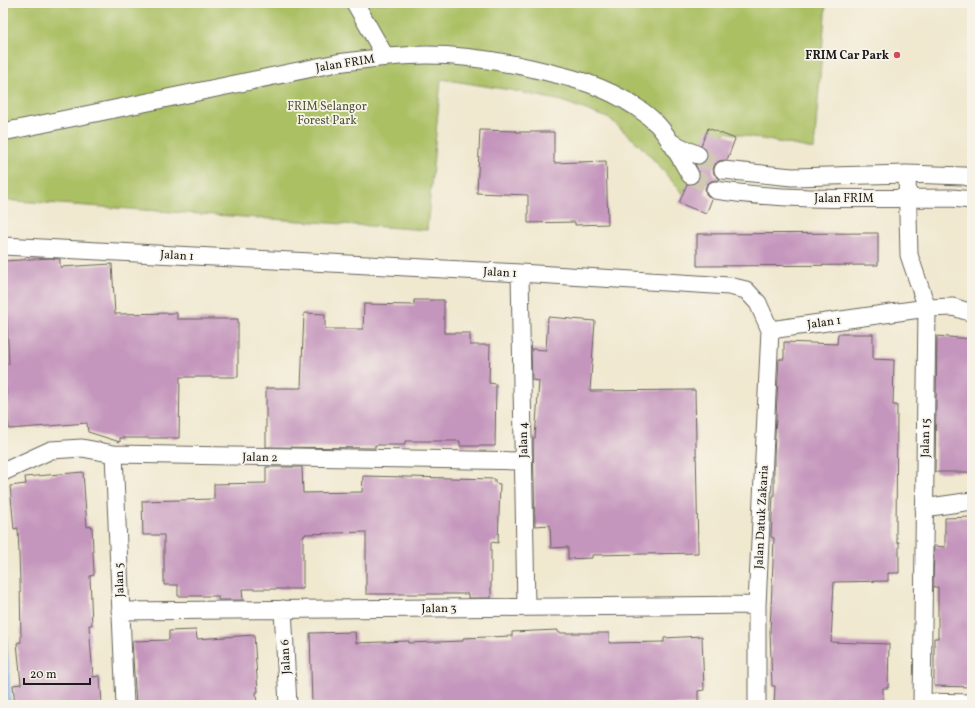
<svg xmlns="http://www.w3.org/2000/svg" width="975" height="708" viewBox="0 0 975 708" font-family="Vollkorn,serif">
  <rect width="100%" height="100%" fill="#f7f3e8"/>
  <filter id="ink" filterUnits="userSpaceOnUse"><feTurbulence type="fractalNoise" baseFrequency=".025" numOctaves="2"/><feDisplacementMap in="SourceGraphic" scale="8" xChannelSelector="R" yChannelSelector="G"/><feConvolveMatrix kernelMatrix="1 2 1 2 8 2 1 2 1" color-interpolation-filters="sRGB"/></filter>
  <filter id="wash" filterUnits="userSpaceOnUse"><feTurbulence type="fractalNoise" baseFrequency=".012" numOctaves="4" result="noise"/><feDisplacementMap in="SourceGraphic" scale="16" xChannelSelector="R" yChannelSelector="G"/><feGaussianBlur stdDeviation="0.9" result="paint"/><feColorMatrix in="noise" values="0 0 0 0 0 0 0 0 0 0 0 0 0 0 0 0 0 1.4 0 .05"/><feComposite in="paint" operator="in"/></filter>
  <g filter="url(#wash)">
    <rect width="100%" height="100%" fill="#f0e8cf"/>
    <!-- green -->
    <path fill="#aac064" stroke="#636e40" d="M3 3H826L814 149 726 132 695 208 646 151 610 119 562 101 510 90 441 79 427 230 3 200Z"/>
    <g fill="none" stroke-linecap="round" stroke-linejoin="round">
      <!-- stream -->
      <path stroke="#78a9e3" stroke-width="7" d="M3 629 8 705"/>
    </g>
    <g id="blocks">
      <!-- building -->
      <path fill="#c596bd" d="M708 128 735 139 727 160 719 161 715 164 713 169 714 174 720 179 719 180 711 181 707 184 705 188 706 194 712 199 706 214 679 203 687 184H695L699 180 700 175 695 164 703 163 707 159 708 154 706 150 701 146Z
        M480 130 516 131V132H554V163L606 161 608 224 575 225V222L528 223V195L477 193Z
        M878 233V265L697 266V234Z
        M51 258 60 259V267L112 264 115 314 177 313V319H238V377H180L179 438H120V442L88 432 87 423 9 429 4 365 9 364 4 261Z
        M414 300H444V333H470V345H490L489 383 496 384 495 446H460V441H405V445H375V448L266 447V388H301L304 313 325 314V329H363L364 304 414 305Z
        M548 317 595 321 590 391 695 390 698 553 592 555V558L568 559V547L551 548 550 525 535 526 533 438H535L539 381 532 380 531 349 546 350Z
        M838 334H873V359L894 360 893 405H897L896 537H897V542H899V573H888V581L834 582 831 642 889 644 888 688H883V705H774L775 686H772L770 631 774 538 771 537 773 496H774V455L779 359H784V342L837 344Z
        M937 336 972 339V472H935Z
        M266 467H302L303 493 362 492 363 476 495 479V483L500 484 498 543 491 542V598H468V594H366V532L305 534V536H303V589H242L243 600H218V596H178V585H164V535H143L142 501 214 499V484L266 483Z
        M83 472 87 527 92 526 94 575 90 576 92 625H89L93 677 100 676 102 705H15L13 685 21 684 17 643 21 642 20 581 18 528 14 529 10 486 26 484 25 477Z
        M972 517V687L934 686V638H938V587H933L934 546 945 547V518Z
        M196 630 197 639 254 635 258 692H256L257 705H136L132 641 169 640V631Z
        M558 630V633H609V643L664 642V638L702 636 704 690 698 691V705H312L310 633 355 632 356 643 409 641V643L463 641V638L512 636V632Z"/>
    </g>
  </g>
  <g filter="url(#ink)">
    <use href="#blocks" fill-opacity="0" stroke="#66635b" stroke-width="1"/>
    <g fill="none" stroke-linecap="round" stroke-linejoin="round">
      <!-- minor-tunnel -->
      <path stroke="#d0c9b4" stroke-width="17" stroke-dasharray="17 8" stroke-linecap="butt" d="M698 155 723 170
        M690 175 715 190"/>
      <!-- minor casing -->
      <g stroke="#66635b" stroke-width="19">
        <path id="minor" d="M355 3 385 56
          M3 132 337 63C367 59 397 55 427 55 464 55 500 61 535 69 573 78 603 85 636 107 644 112 651 118 657 124 671 139 680 158 690 175
          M670 142 698 155
          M723 170 792 177 907 174 964 176 972 178
          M907 174 909 255 927 308 922 705
          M715 190C794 202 873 198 952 198L972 200
          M3 246 520 273 729 286 746 290 758 303 770 330 757 605V705
          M520 273 526 607
          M770 330 927 308 953 307 972 313
          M114 454 125 705
          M3 472 51 450 82 448 114 454 523 461
          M924 508 972 501
          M283 609 288 705
          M120 611 757 605
          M922 702 972 703"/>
      </g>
      <!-- minor -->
      <use href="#minor" stroke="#fff" stroke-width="17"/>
    </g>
  </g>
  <!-- markers -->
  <circle fill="#d1495b" stroke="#f7f3e8" stroke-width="1.5" cx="897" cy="55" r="4"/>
  <g text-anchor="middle" stroke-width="3.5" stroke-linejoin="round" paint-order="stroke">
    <!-- poi labels -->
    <g font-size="12" font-weight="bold" fill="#1c1c1c" stroke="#f7f3e8" text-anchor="end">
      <text x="889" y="59">FRIM Car Park</text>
    </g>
    <!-- street labels -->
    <g font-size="12" fill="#1c1c1c" stroke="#f7f3e8">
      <text transform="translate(345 63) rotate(-9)" y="4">Jalan FRIM</text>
      <text x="844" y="202">Jalan FRIM</text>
      <text transform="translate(177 255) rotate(3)" y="4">Jalan 1</text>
      <text transform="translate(500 272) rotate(3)" y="4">Jalan 1</text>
      <text transform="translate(824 322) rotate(-8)" y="4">Jalan 1</text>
      <text transform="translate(925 438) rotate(-89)" y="4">Jalan 15</text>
      <text transform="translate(523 440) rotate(-91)" y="4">Jalan 4</text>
      <text transform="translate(260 457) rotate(1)" y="4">Jalan 2</text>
      <text transform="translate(761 517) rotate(-87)" y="4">Jalan Datuk Zakaria</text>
      <text transform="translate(119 580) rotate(-92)" y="4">Jalan 5</text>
      <text transform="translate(439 608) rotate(-1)" y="4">Jalan 3</text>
      <text transform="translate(285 657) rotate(-93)" y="4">Jalan 6</text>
    </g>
    <!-- park labels -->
    <g font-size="12" fill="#4e5535" stroke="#f7f3e8">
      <text x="327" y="110">FRIM Selangor<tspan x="327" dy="14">Forest Park</tspan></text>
    </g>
  </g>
  <!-- margin -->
  <rect width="975" height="708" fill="none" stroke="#f7f3e8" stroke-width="16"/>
  <!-- scale -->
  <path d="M24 678v6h66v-6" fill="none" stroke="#1c1c1c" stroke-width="2"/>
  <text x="30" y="678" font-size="12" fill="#1c1c1c" stroke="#f7f3e8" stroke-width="3" paint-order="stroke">20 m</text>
</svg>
